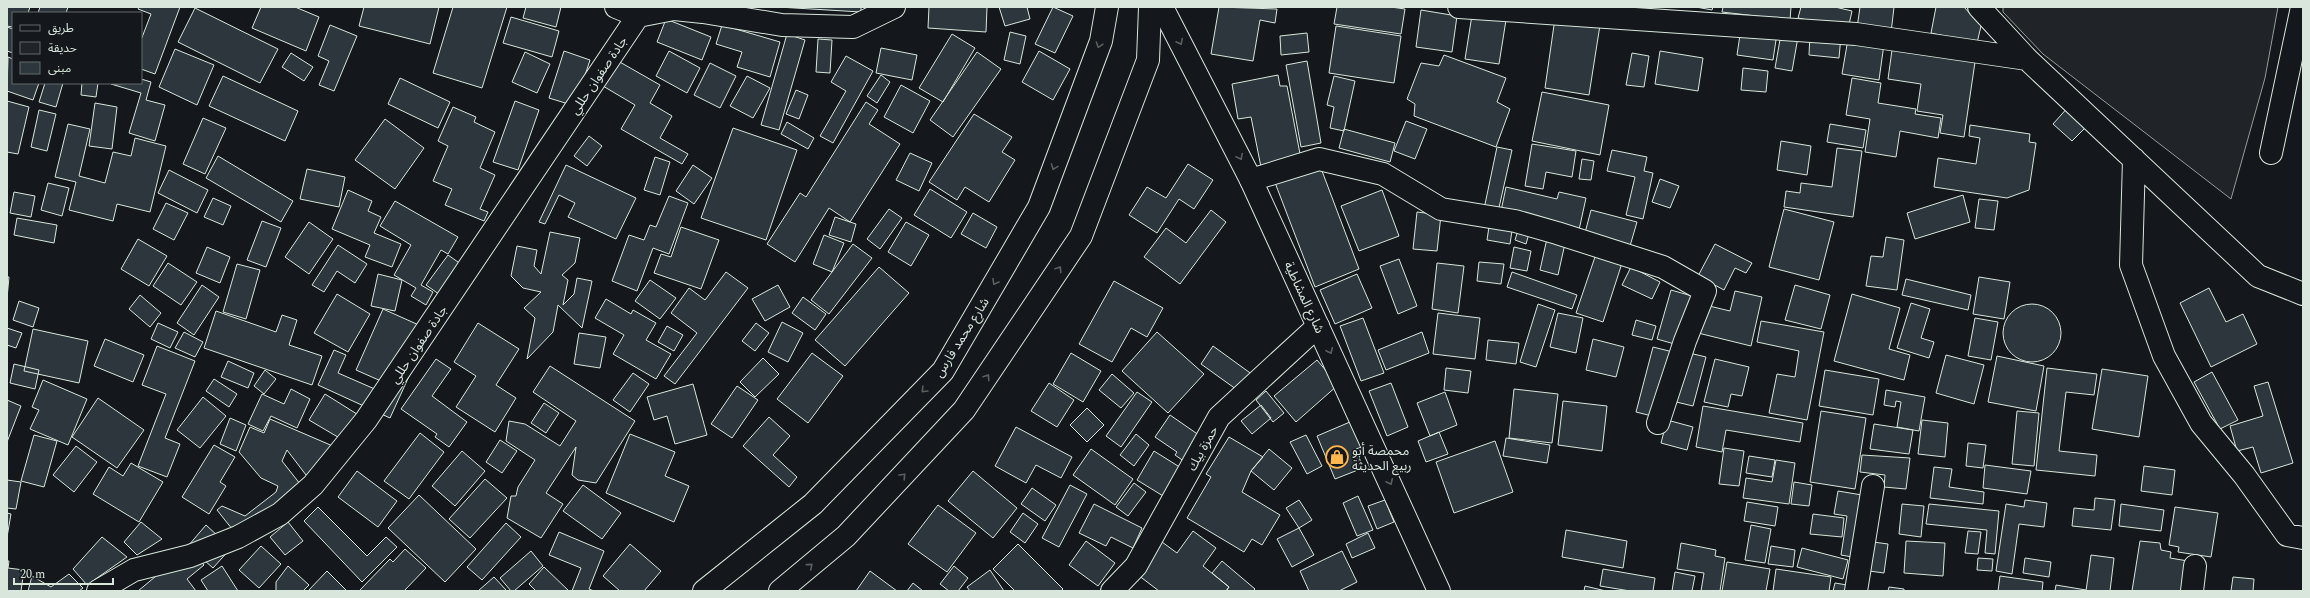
<svg xmlns="http://www.w3.org/2000/svg" width="2310" height="598" viewBox="0 0 2310 598" font-family="Spectral,'Noto Sans Arabic',serif">
  <rect width="100%" height="100%" fill="#14181c"/>
  <!-- green -->
  <path fill="#202428" stroke="#939e99" d="M2003 7H2278L2265 78 2231 199 2043 54 2003 12Z"/>
  <!-- building -->
  <path fill="#2c363c" stroke="#d8e6dc" d="M7 7H30L28 13H13V27L7 26Z
    M40 7H68L66 13H38Z
    M139 7H180L155 74 141 69V40L151 14 138 9Z
    M261 7H295L319 17 306 51 252 28Z
    M364 7H439L430 44 359 26Z
    M453 7H507L482 88 433 73Z
    M526 7H561L556 27 523 18Z
    M778 7H861V12Z
    M929 7H987L986 32 928 28Z
    M999 7H1027L1030 19 1005 26Z
    M1053 7 1073 16 1055 53 1035 44Z
    M1219 7 1277 9 1275 23 1260 20 1253 61 1211 54Z
    M1337 7H1391L1405 9 1401 34 1334 24Z
    M1626 7H1645V10Z
    M1696 7H1713L1712 10Z
    M1723 7H1791L1790 20 1722 12Z
    M1801 7H1835L1852 11 1848 29 1798 18Z
    M1860 7H1894L1891 33 1857 28Z
    M1936 7H1964L1981 26 1977 43 1931 33Z
    M195 8 278 49 260 83 178 42Z
    M1421 10 1457 16 1452 52 1416 47Z
    M1472 15 1506 20 1499 64 1465 59Z
    M511 17 559 31 552 57 503 43Z
    M1555 18 1600 25 1589 95 1545 88Z
    M666 19 711 37 702 60 657 42Z
    M330 25 357 36 334 91 319 85 329 61 318 56Z
    M722 25 780 42 770 77 737 67 742 52 716 44Z
    M1336 26 1401 36 1394 83 1329 73Z
    M7 27 13 29V53L7 51Z
    M1741 28 1777 33 1773 60 1737 55Z
    M1010 32 1026 36 1020 64 1004 60Z
    M1307 33 1309 52 1281 55 1280 36Z
    M787 34 805 40 779 130 761 125Z
    M952 34 975 48 943 102 919 88Z
    M1781 34 1798 37 1792 71 1775 68Z
    M1810 34 1841 36 1839 58 1809 55Z
    M818 39 832 40 830 73 816 72Z
    M1848 39 1884 44 1879 80 1842 74Z
    M881 48 917 55 912 80 876 73Z
    M175 49 214 65 197 105 159 87Z
    M1892 50 1975 62 1964 137 1940 133 1943 115 1917 111 1921 84 1888 79Z
    M564 51 590 60 575 106 549 98Z
    M669 51 700 68 687 93 656 76Z
    M1039 51 1070 69 1053 100 1022 82Z
    M1660 51 1703 58 1698 91 1655 84Z
    M525 52 550 64 537 93 512 82Z
    M977 52 1001 69 953 137 930 120Z
    M291 53 313 67 304 81 282 67Z
    M1632 53 1649 56 1644 87 1626 85Z
    M1444 55 1506 78 1497 102 1510 109 1496 147 1414 116 1415 104 1407 99 1421 63 1439 66Z
    M846 56 873 71 833 143 820 136 846 91 831 82Z
    M8 57 13 59V83H39L33 100 7 91Z
    M618 61 660 85 650 103 672 116 660 138 688 154 682 164 621 129 635 105 603 86Z
    M1307 61 1321 143 1301 147 1286 65Z
    M710 63 736 76 720 108 694 95Z
    M1743 68 1768 71 1766 92 1741 90Z
    M881 75 890 82 877 103 867 96Z
    M1278 75 1280 86H1287L1301 159 1261 167 1251 117 1238 119 1232 84Z
    M223 76 298 111 285 141 209 106Z
    M747 76 770 88 753 118 730 106Z
    M1334 76 1355 81 1344 131 1330 128 1334 107 1327 105Z
    M400 78 450 102 438 128 388 104Z
    M1852 78 1881 83 1878 103 1916 109 1915 114 1941 118 1938 138 1900 131 1896 157 1865 152 1870 119 1846 115Z
    M141 79 151 82 146 100 165 105 155 141 129 133 141 93 111 84 141 83Z
    M45 83H63L56 107 39 102Z
    M82 83H98L96 97 81 95Z
    M901 85 930 101 913 133 884 117Z
    M796 90 808 95 799 119 786 114Z
    M1542 92 1609 105 1600 155 1532 141Z
    M7 101 29 107 18 154 7 152Z
    M515 101 539 110 518 170 493 162Z
    M866 102 878 110 869 124 900 144 850 222 829 208 795 262 767 244 800 193 806 197Z
    M95 103 117 107 112 149 89 146Z
    M2070 105 2090 123 2072 141 2053 124Z
    M453 107 476 117 474 122 495 132 480 168 495 175 480 209 488 212 484 221 445 205 452 189 433 181 448 146 438 141Z
    M39 110 56 114 47 151 31 147Z
    M974 114 1012 137 1002 152 1015 160 989 202 965 187 957 200 929 182Z
    M203 118 226 128 205 174 183 164Z
    M385 119 424 148 395 189 355 160Z
    M1406 121 1427 129 1415 159 1394 151Z
    M787 122 814 138 808 149 781 134Z
    M68 124 90 129 79 176 105 183 113 152 131 156 135 138 166 146 150 212 117 204 113 221 69 210 76 182 55 177Z
    M1830 124 1866 130 1863 148 1827 142Z
    M1970 125 2030 134 2029 142 2036 143 2029 190 2007 198 1934 187 1938 158 1976 164 1980 138 1969 136Z
    M733 128 797 150 766 240 701 218Z
    M1344 129 1395 143 1390 162 1339 148Z
    M589 136 602 146 587 166 574 156Z
    M1781 141 1811 146 1807 175 1777 170Z
    M1532 144 1576 151 1572 177 1546 172 1543 189 1525 186Z
    M1497 147 1512 150 1498 212 1484 209Z
    M1837 148 1862 151 1853 217 1784 207 1786 191 1800 193 1801 183 1832 187Z
    M1612 150 1647 157 1644 171 1653 173 1643 219 1626 215 1635 177 1607 171Z
    M910 153 932 163 919 191 896 180Z
    M218 156 293 201 281 222 206 178Z
    M655 157 670 162 660 195 644 190Z
    M1582 159 1594 161 1591 180 1579 179Z
    M1319 163 1359 269 1315 287 1274 180Z
    M1188 164 1213 180 1194 209 1179 199 1157 233 1129 215 1147 187 1166 198Z
    M566 165 636 198 616 239 568 217 575 203 559 195 545 224 539 222Z
    M693 165 712 178 694 204 676 191Z
    M307 169 345 177 339 207 300 199Z
    M169 170 208 190 197 213 158 193Z
    M1660 179 1679 186 1670 208 1652 202Z
    M48 183 69 188 62 216 41 210Z
    M1506 187 1557 199 1559 192 1586 198 1579 230 1501 211Z
    M930 189 967 212 951 238 914 215Z
    M348 190 372 201 368 211 381 217 374 233 401 244 392 267 365 257 370 245 332 229Z
    M1382 190 1399 236 1359 251 1341 206Z
    M14 192 35 196 31 217 10 213Z
    M1963 195 1970 222 1915 239 1907 213Z
    M669 196 688 203 669 254 653 248 637 291 612 281 629 235 644 240 650 225 656 227Z
    M213 198 231 206 223 225 204 217Z
    M1979 199 1998 201 1994 230 1975 228Z
    M395 201 458 237 448 254 441 250 421 285 433 292 426 305 411 296 416 288 394 275 411 245 380 226Z
    M166 203 188 213 174 240 153 229Z
    M889 209 902 218 880 249 867 239Z
    M1784 209 1834 222 1819 280 1769 267Z
    M1211 210 1226 222 1180 284 1144 257 1166 228 1186 243Z
    M1591 210 1637 222 1630 246 1585 233Z
    M1417 212 1441 215 1437 251 1413 249Z
    M973 213 997 227 986 248 961 234Z
    M835 217 856 224 851 242 829 235Z
    M17 218 57 225 54 243 14 235Z
    M1490 220 1513 224 1510 244 1487 240Z
    M262 221 281 228 266 267 247 260Z
    M309 222 333 239 309 274 285 257Z
    M906 222 929 235 911 266 888 252Z
    M681 227 719 240 701 289 654 273 661 254 671 257Z
    M1519 227 1530 230 1526 244 1515 240Z
    M550 232 580 238 575 263 562 275 568 280 563 305 574 294 577 278 592 281 582 328 558 305 553 332 527 359 535 318 524 308 541 292 523 288 511 276 517 246 537 250 534 266 541 274Z
    M1548 234 1566 239 1558 275 1540 270Z
    M824 235 844 243 832 272 813 264Z
    M1886 237 1904 240 1897 290 1866 286 1871 256 1883 257Z
    M138 239 167 256 149 286 121 269Z
    M853 244 872 258 829 314 811 300Z
    M1715 244 1752 263 1746 273 1735 268 1724 290 1698 276Z
    M338 245 367 264 355 283 337 271 324 292 312 285Z
    M207 247 230 257 220 283 196 273Z
    M1514 247 1531 251 1527 271 1510 268Z
    M1597 251 1623 260 1603 322 1576 313Z
    M448 255 475 274 453 304 426 285Z
    M1399 259 1417 306 1398 314 1380 266Z
    M1479 262 1504 264 1501 284 1477 281Z
    M168 263 197 282 181 305 153 286Z
    M1437 263 1464 266 1458 313 1432 309Z
    M237 264 260 270 246 319 223 312Z
    M879 267 909 293 845 366 815 340Z
    M1631 267 1660 282 1652 299 1622 285Z
    M726 272 748 288 675 384 664 376 697 333 671 313 689 288 705 300Z
    M1512 272 1577 295 1572 309 1507 287Z
    M378 274 402 280 395 311 371 306Z
    M1357 274 1372 308 1335 324 1320 290Z
    M7 277H9L7 298Z
    M1979 277 2010 282 2004 319 1973 314Z
    M1906 279 1971 295 1968 310 1902 295Z
    M650 280 676 298 660 319 635 301Z
    M1114 281 1163 308 1147 337 1131 328 1112 362 1079 344Z
    M202 285 219 297 194 335 177 323Z
    M778 285 790 307 765 321 752 299Z
    M1795 285 1830 295 1821 329 1785 320Z
    M2209 288 2226 322 2243 314 2257 344 2211 367 2180 303Z
    M1671 290 1692 296 1678 345 1657 339Z
    M1735 291 1762 297 1751 346 1698 333 1705 305 1730 311Z
    M337 294 370 314 348 352 314 333Z
    M1852 294 1900 308 1889 349 1910 355 1904 380 1834 361Z
    M140 295 161 313 150 327 129 309Z
    M803 297 826 314 815 330 792 313Z
    M606 299 631 314 633 310 656 323 646 340 671 354 656 379 613 354 624 335 595 318Z
    M19 301 39 308 33 327 13 320Z
    M1911 303 1930 309 1921 338 1934 342 1929 358 1897 348Z
    M1538 304 1555 310 1536 367 1520 362Z
    M2003 333a29 29 0 1 1 58 0a29 29 0 1 1-58 0Z
    M383 309 430 330 390 418 318 385 334 350 346 355 338 373 377 390 381 381 356 370Z
    M216 311 276 332 282 315 297 320 289 345 322 356 312 385 204 348Z
    M1438 313 1480 318 1475 359 1433 354Z
    M1558 313 1583 318 1576 353 1550 347Z
    M1363 318 1384 373 1361 381 1340 326Z
    M1975 318 1998 322 1991 360 1968 356Z
    M1636 320 1656 326 1652 340 1632 335Z
    M1761 321 1824 332 1807 420 1769 413 1777 374 1795 377 1799 351 1757 342Z
    M782 322 803 333 788 362 768 352Z
    M158 323 178 332 170 348 151 339Z
    M478 323 519 349 496 385 516 398 495 432 456 407 476 376 454 362Z
    M756 323 769 333 755 351 742 341Z
    M667 326 683 335 674 351 658 342Z
    M7 328 22 333 16 348 7 345Z
    M33 329 88 341 79 383 24 371Z
    M184 332 203 342 195 357 175 348Z
    M1157 332 1204 374 1168 413 1122 371Z
    M1422 332 1429 353 1386 370 1378 350Z
    M579 333 606 337 600 368 574 364Z
    M105 339 144 355 133 382 94 366Z
    M1593 339 1624 347 1616 377 1586 370Z
    M1488 340 1519 343 1516 364 1486 360Z
    M157 346 195 361 165 438 180 444 167 477 138 466 166 394 142 385Z
    M1213 346 1253 375 1240 392 1201 364Z
    M1653 347 1673 352 1656 417 1636 412Z
    M1685 352 1706 357 1693 406 1672 401Z
    M812 353 843 376 808 423 777 399Z
    M1071 353 1101 371 1083 402 1053 384Z
    M1946 355 1984 365 1974 404 1936 393Z
    M1997 356 2044 366 2036 411 1988 402Z
    M763 358 779 374 755 397 740 382Z
    M436 359 451 369 432 396 467 422 449 447 435 437 437 434 401 409Z
    M1715 359 1749 367 1742 396 1731 394 1728 407 1704 402Z
    M1317 360 1338 385 1296 422 1274 396Z
    M228 361 254 373 248 388 221 377Z
    M14 364 39 370 35 389 10 383Z
    M550 366 635 421 596 483 578 480 572 475 576 447 546 493 563 504 541 538 507 518 511 496H516L518 487 535 460 506 441 509 421 525 424 560 446 576 421 533 392Z
    M1446 368 1471 371 1468 393 1444 390Z
    M2047 368 2097 374 2094 395 2066 392 2059 451 2097 455 2095 476 2036 470Z
    M2102 369 2148 376 2139 437 2092 429Z
    M265 370 276 379 264 394 254 386Z
    M1825 370 1879 379 1873 415 1819 406Z
    M2212 372 2238 420 2220 429 2194 382Z
    M633 373 649 384 630 412 613 400Z
    M1112 374 1134 393 1121 408 1099 390Z
    M214 379 237 394 229 407 206 391Z
    M43 380 87 399 68 445 30 429 39 410 32 407Z
    M2268 382 2293 463 2261 473 2253 447 2237 451 2230 426 2263 416 2254 386Z
    M1049 383 1074 400 1057 427 1031 411Z
    M1391 383 1408 427 1387 436 1369 391Z
    M693 384 707 435 675 444 667 416 654 420 647 397Z
    M737 386 758 400 732 438 711 424Z
    M291 389 310 399 297 428 271 416 263 431 248 424 262 394 284 404Z
    M1514 389 1558 394 1552 443 1509 438Z
    M1886 390 1925 397 1919 431 1897 427 1901 402 1896 401 1895 407 1884 405Z
    M1266 391 1284 413 1273 422 1256 400Z
    M1137 392 1152 402 1121 447 1106 436Z
    M1445 392 1457 425 1430 436 1417 403Z
    M325 394 368 421 353 446 309 420Z
    M203 397 226 416 200 448 177 430Z
    M98 398 144 430 117 468 72 437Z
    M7 400 21 406 7 442Z
    M1563 401 1607 406 1602 451 1558 445Z
    M544 403 559 413 546 433 531 423Z
    M1261 405 1271 418 1252 434 1241 421Z
    M1703 406 1803 423 1800 442 1726 430 1722 452 1696 447Z
    M1087 408 1104 425 1087 442 1070 425Z
    M1821 411 1866 418 1855 489 1810 482Z
    M2017 411 2039 413 2034 466 2012 464Z
    M1170 415 1206 440 1188 464 1175 455 1177 452 1155 437Z
    M769 417 790 436 773 455 797 477 789 487 743 446Z
    M230 418 246 425 236 451 220 444Z
    M270 419 342 450 319 481 306 475 287 450 282 461 308 494 244 544 217 510 222 506 245 516 276 492 278 486 261 478 239 452 250 427 264 433Z
    M1357 419 1367 445 1356 449 1363 468 1335 479 1317 436Z
    M1667 420 1693 427 1687 450 1661 443Z
    M1922 420 1948 423 1945 457 1918 454Z
    M1874 424 1913 430 1909 454 1870 449Z
    M1016 427 1072 457 1061 478 1036 465 1026 483 995 466Z
    M1439 432 1448 454 1426 462 1418 441Z
    M420 433 444 452 409 499 384 481Z
    M630 434 675 452 665 476 689 486 674 522 606 493Z
    M1136 434 1149 445 1134 466 1120 455Z
    M34 435 57 441 44 487 21 481Z
    M1306 435 1322 466 1307 474 1290 442Z
    M1229 437 1263 457 1251 471 1242 492 1280 515 1262 545 1252 539 1244 552 1187 518 1211 477 1206 474Z
    M1506 438 1550 445 1547 463 1503 456Z
    M500 440 517 451 502 473 486 462Z
    M1495 441 1513 492 1454 513 1436 462Z
    M1968 443 1986 445 1983 468 1966 466Z
    M214 445 235 457 220 482 226 486 209 514 182 497Z
    M76 446 97 462 74 492 53 475Z
    M1724 448 1744 451 1739 486 1719 484Z
    M1091 449 1133 479 1115 505 1073 475Z
    M1269 449 1292 468 1274 490 1251 471Z
    M462 451 485 471 455 506 432 486Z
    M1154 451 1186 471 1168 499 1137 480Z
    M1862 455 1910 458 1906 489 1884 487 1885 475 1860 472Z
    M1749 456 1775 460 1772 477 1746 473Z
    M1776 460 1795 463 1789 504 1743 498 1746 478 1772 482Z
    M131 463 163 482 139 522 93 494 109 467 123 476Z
    M1985 465 2031 471 2027 494 1983 488Z
    M2144 466 2175 470 2172 495 2141 491Z
    M1934 467 1952 469 1949 487 1984 492 1983 504 1930 498Z
    M357 471 397 501 378 527 338 497Z
    M973 471 1017 508 993 538 948 501Z
    M485 479 507 498 470 538 449 519Z
    M7 480 21 482 16 509 7 508Z
    M1794 482 1812 485 1809 506 1791 504Z
    M1134 483 1146 492 1128 516 1116 507Z
    M583 485 621 513 602 539 563 511Z
    M1070 485 1087 494 1059 547 1042 538Z
    M1032 488 1056 505 1045 521 1021 504Z
    M1838 491 1868 496 1858 558 1841 555 1847 516 1834 514Z
    M419 495 476 549 445 582 388 528Z
    M1358 496 1373 530 1357 536 1343 503Z
    M2095 498 2115 500 2111 530 2072 526 2074 508 2094 510Z
    M1299 500 1312 520 1299 528 1286 508Z
    M1385 500 1394 522 1377 529 1368 506Z
    M2025 500 2047 503 2044 527 2019 524 2012 574 1996 571 2006 504 2024 507Z
    M1747 502 1778 507 1775 526 1744 521Z
    M1094 504 1142 528 1133 548 1111 537 1106 546 1079 533Z
    M1902 504 1924 506 1921 537 1899 534Z
    M1929 504 1999 511 1995 554 1985 553 1987 530 1926 524Z
    M2121 504 2164 510 2161 531 2119 526Z
    M938 505 976 533 947 572 908 544Z
    M318 507 367 556 386 537 397 547 362 582 304 521Z
    M2175 507 2218 513 2211 557 2178 552 2179 547 2169 545Z
    M7 513 11 514 7 537Z
    M1023 513 1038 524 1025 543 1010 532Z
    M1813 514 1844 518 1842 537 1810 534Z
    M141 522 162 539 137 555 124 542Z
    M288 522 303 541 285 555 270 537Z
    M506 523 521 537 482 580 467 567Z
    M206 525 231 548 213 568 188 546Z
    M1751 525 1771 529 1765 563 1745 560Z
    M1299 528 1314 555 1292 567 1277 539Z
    M1566 530 1627 541 1623 568 1562 557Z
    M1193 531 1216 548 1203 566 1229 587 1226 591H1159L1138 575 1162 542 1177 553Z
    M1968 531 1981 532 1978 554 1965 553Z
    M559 532 604 551 589 589 594 591H572L581 568 549 555Z
    M1368 533 1375 548 1352 558 1346 544Z
    M102 537 127 557 87 585 73 569Z
    M1086 541 1115 563 1098 586 1069 565Z
    M1866 541 1888 544 1884 573 1862 570Z
    M1906 541 1945 543 1943 576 1904 573Z
    M2140 541 2160 543 2161 550 2171 552 2170 558 2188 561 2183 591H2132Z
    M1681 543 1716 550 1715 556 1725 558 1720 591H1701L1704 573 1677 569Z
    M630 544 661 571 644 591H620L603 576Z
    M1018 544 1063 589 1061 591H1015L993 569Z
    M261 546 281 564 259 588 239 570Z
    M1771 546 1795 550 1793 567 1768 564Z
    M1802 548 1848 560 1843 579 1797 567Z
    M405 549 426 568 404 591H359L390 559 393 562Z
    M531 551 543 566 514 591H511L500 578Z
    M1342 551 1357 582 1339 591H1309L1300 571Z
    M2091 555 2114 558 2110 591H2086Z
    M197 556 204 565 187 579 196 591H138L179 557Z
    M1978 558 1993 559 1992 571 1977 570Z
    M2025 558 2051 562 2049 577 2023 573Z
    M7 561H9L8 568 24 570 21 591H7Z
    M1222 561 1255 589 1253 591H1226L1229 587 1212 573Z
    M1727 562 1770 569 1766 591H1722Z
    M222 566 238 591H208L201 580Z
    M288 566 309 585 303 591H276V582Z
    M954 566 968 578 958 591H949L940 584Z
    M544 567 569 591H536L529 584Z
    M1603 569 1655 578 1653 591H1630L1600 586Z
    M1776 569 1831 577 1829 591H1773Z
    M990 570 1004 591H970L967 587Z
    M327 571 347 591H308Z
    M870 571 897 591H856Z
    M1675 572 1695 576 1692 591H1672Z
    M69 574 83 588 79 591H28L32 576 51 587Z
    M2000 576 2043 582 2042 591H1998Z
    M494 577 507 591H478Z
    M2233 577 2254 579 2253 591H2231Z
    M913 583 923 591H907Z
    M1835 583 1853 586 1852 591H1833Z
    M2056 585 2086 590V591H2055Z
    M1585 586 1606 591H1584Z
    M1889 587 1904 589V591H1888Z"/>
  <g fill="none" stroke-linecap="round" stroke-linejoin="round">
    <!-- street casing -->
    <g stroke="#d8e6dc" stroke-width="24">
      <path id="street" d="M1459 7 1856 34 2027 59 2258 276 2303 294
        M1979 7 2027 59
        M638 16 674 9 703 12 782 25 853 27 894 7
        M2271 153 2302 7
        M2134 159 2131 265 2164 356 2201 423 2244 475 2287 535 2303 538
        M1251 180 1319 159 1383 174 1441 209 1515 221 1557 233 1663 267 1705 291 1685 341 1658 423
        M98 591 134 570 190 556 238 537 280 514 313 485 366 420 638 16 616 7
        M1112 591 1136 566 1219 417 1318 326
        M1856 591 1873 486
        M2192 591 2195 566"/>
    </g>
    <!-- secondary casing -->
    <g stroke="#d8e6dc" stroke-width="24">
      <path id="secondary" d="M1162 7 1251 180 1439 591"/>
    </g>
    <!-- primary casing -->
    <g stroke="#d8e6dc" stroke-width="24">
      <path id="primary" d="M704 591 813 504 943 371 1039 207 1101 41 1107 7
        M780 591 846 536 964 410 1081 236 1148 60 1150 7"/>
    </g>
    <!-- street -->
    <use href="#street" stroke="#14181c" stroke-width="22"/>
    <!-- secondary -->
    <use href="#secondary" stroke="#14181c" stroke-width="22"/>
    <!-- primary -->
    <use href="#primary" stroke="#14181c" stroke-width="22"/>
  </g>
  <!-- one-way arrows -->
  <defs><path id="oneway-chevron" d="M-2-3.5L2.5 0L-2 3.5" fill="none" stroke-width="1.6" stroke-linecap="round" stroke-linejoin="round"/></defs>
  <g stroke="#59605f">
    <use href="#oneway-chevron" transform="translate(1180 42) rotate(63)"/>
    <use href="#oneway-chevron" transform="translate(1099 45) rotate(108)"/>
    <use href="#oneway-chevron" transform="translate(1240 157) rotate(63)"/>
    <use href="#oneway-chevron" transform="translate(1054 167) rotate(110)"/>
    <use href="#oneway-chevron" transform="translate(1059 269) rotate(-56)"/>
    <use href="#oneway-chevron" transform="translate(995 282) rotate(120)"/>
    <use href="#oneway-chevron" transform="translate(1330 351) rotate(65)"/>
    <use href="#oneway-chevron" transform="translate(987 377) rotate(-56)"/>
    <use href="#oneway-chevron" transform="translate(924 390) rotate(134)"/>
    <use href="#oneway-chevron" transform="translate(903 476) rotate(-47)"/>
    <use href="#oneway-chevron" transform="translate(1390 482) rotate(65)"/>
    <use href="#oneway-chevron" transform="translate(810 566) rotate(-40)"/>
  </g>
  <!-- icons -->
  <defs>
    <g id="shop-ring" transform="scale(1.15)"><circle r="9.5" fill="#14181c" stroke="#ffb74d" stroke-width="1.5"/><path d="M-5-2.5h2.3a2.7 3.5 0 0 1 5.4 0H5L5.5 6h-11ZM-1.5-2.5h3a1.5 2.3 0 0 0-3 0Z" fill="#ffb74d"/></g>
  </defs>
  <g fill-rule="evenodd">
    <use href="#shop-ring" x="1337" y="457"/>
  </g>
  <g text-anchor="middle" stroke-width="3" stroke-linejoin="round" paint-order="stroke">
    <!-- street labels -->
    <g font-size="13" fill="#d8e6dc" stroke="#14181c">
      <text transform="translate(598 75) rotate(-56)" y="5">جادة صفوان حللي</text>
      <text transform="translate(1305 297) rotate(65)" y="5">شارع المشاطية</text>
      <text transform="translate(961 337) rotate(-58)" y="5">شارع محمد فارس</text>
      <text transform="translate(418 344) rotate(-56)" y="5">جادة صفوان حللي</text>
      <text transform="translate(1202 448) rotate(-61)" y="5">حمزة بيك</text>
    </g>
    <!-- poi labels -->
    <g font-size="13" fill="#d8e6dc" stroke="#14181c" text-anchor="start">
      <text x="1352" y="455">محمصة أبو<tspan x="1352" dy="15">ربيع الحديثة</tspan></text>
    </g>
  </g>
  <!-- border -->
  <rect width="2310" height="598" fill="none" stroke="#d8e6dc" stroke-width="16"/>
  <!-- legend -->
  <rect x="12" y="12" width="130" height="72" fill="#14181c" stroke="#626a69"/>
  <rect x="20" y="25" width="20" height="6" fill="#14181c" stroke="#626a69"/>
  <text x="48" y="32" font-size="12" fill="#d8e6dc">طريق</text>
  <rect x="20" y="42" width="20" height="12" fill="#202428" stroke="#626a69"/>
  <text x="48" y="52" font-size="12" fill="#d8e6dc">حديقة</text>
  <rect x="20" y="62" width="20" height="12" fill="#2c363c" stroke="#626a69"/>
  <text x="48" y="72" font-size="12" fill="#d8e6dc">مبنى</text>
  <!-- scale -->
  <path d="M14 578v6h99v-6" fill="none" stroke="#d8e6dc" stroke-width="2"/>
  <text x="20" y="578" font-size="12" fill="#d8e6dc" stroke="#14181c" stroke-width="3" paint-order="stroke">20 m</text>
</svg>
